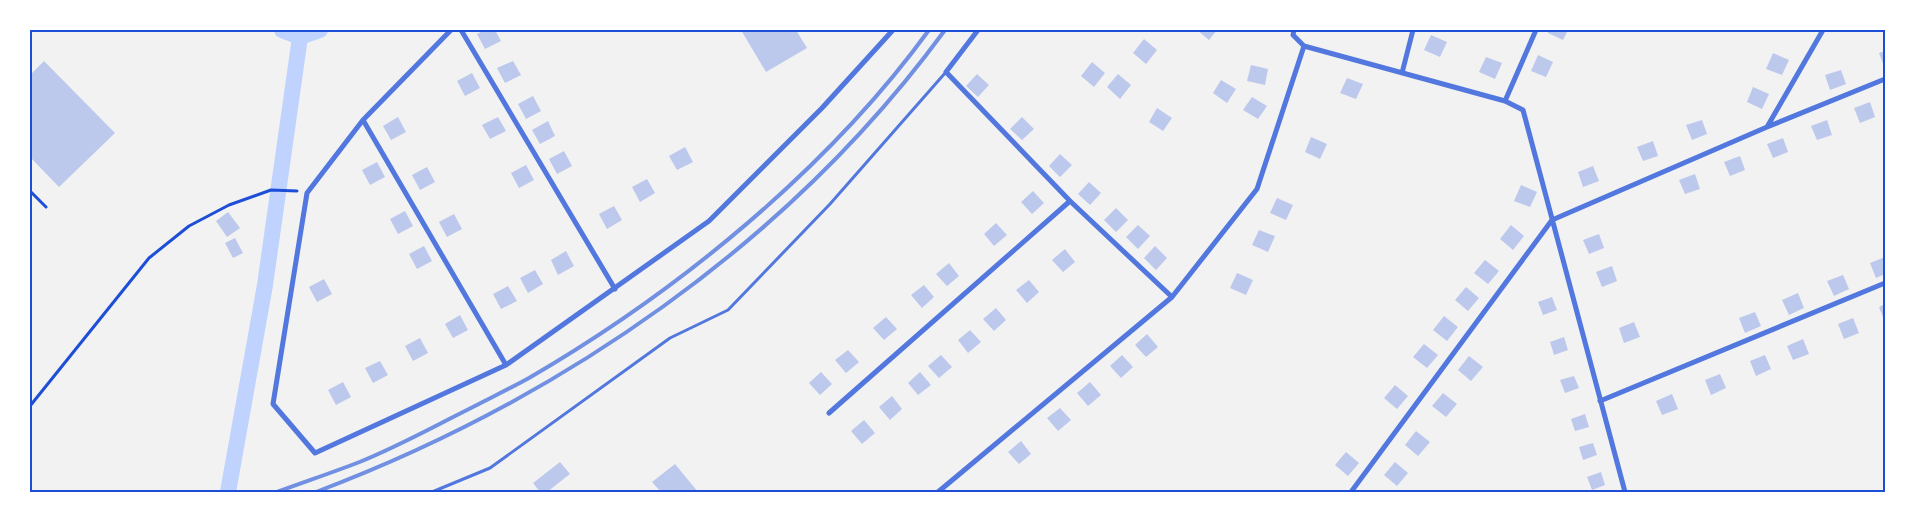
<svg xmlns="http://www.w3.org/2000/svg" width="1915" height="522" viewBox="0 0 1915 522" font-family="Karla,sans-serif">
  <rect width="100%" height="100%" fill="#f2f2f2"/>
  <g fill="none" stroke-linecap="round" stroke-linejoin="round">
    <!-- canal -->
    <path stroke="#bfd3fe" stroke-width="16" d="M282 30 300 37 320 30
      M228 492 265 285 300 37"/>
  </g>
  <!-- building -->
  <path fill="#bdc9ec" d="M485 30H495L501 41 485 49 477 34Z
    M741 30H796L807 48 766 72Z
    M1197 30H1217L1209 40Z
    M1549 30H1568L1563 40 1548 33Z
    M1431 35 1447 42 1440 57 1424 50Z
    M1144 39 1157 50 1146 64 1133 53Z
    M1885 51V69L1879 53Z
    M1773 53 1789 60 1782 75 1766 69Z
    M1538 55 1553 62 1546 77 1531 71Z
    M1486 57 1502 63 1495 79 1479 72Z
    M44 61 115 133 59 187 30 157V75Z
    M513 61 521 75 505 83 497 68Z
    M1092 62 1105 73 1094 87 1081 76Z
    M1251 65 1268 69 1265 85 1247 81Z
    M1841 70 1846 84 1830 90 1825 75Z
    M472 73 480 88 465 96 457 81Z
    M977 74 989 85 978 97 966 86Z
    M1118 74 1131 85 1120 99 1107 87Z
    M1347 78 1363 84 1356 99 1340 93Z
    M1221 80 1236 89 1227 103 1213 93Z
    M1753 87 1769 94 1762 109 1747 102Z
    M533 96 541 111 526 119 518 104Z
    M1252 97 1267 106 1258 119 1243 110Z
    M1870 102 1875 117 1860 123 1854 108Z
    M1157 108 1172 118 1163 131 1149 122Z
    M398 117 406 132 391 140 383 126Z
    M498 117 506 131 490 139 482 125Z
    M1022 117 1034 129 1022 140 1010 129Z
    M1702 120 1707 134 1692 140 1686 125Z
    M1827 120 1832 135 1817 140 1811 126Z
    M548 121 555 136 540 144 532 130Z
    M1311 137 1327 144 1320 159 1305 152Z
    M1783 138 1788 152 1773 158 1767 144Z
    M1653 141 1658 156 1643 161 1637 147Z
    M685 147 693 162 677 170 669 156Z
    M564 151 572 166 557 174 549 159Z
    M1060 154 1072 165 1060 177 1049 166Z
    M1740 156 1745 170 1730 176 1724 162Z
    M377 162 385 177 370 185 362 170Z
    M526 165 534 180 519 188 511 173Z
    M1593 166 1599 181 1583 187 1578 172Z
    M427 167 435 182 420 190 412 175Z
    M1695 174 1700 189 1685 194 1679 180Z
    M647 179 655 193 640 202 632 187Z
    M1089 182 1101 193 1090 205 1078 194Z
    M1521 185 1537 192 1530 207 1514 201Z
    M1033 191 1044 203 1032 214 1021 202Z
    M1277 198 1293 205 1286 220 1270 213Z
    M614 206 622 220 607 229 599 214Z
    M1116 208 1128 220 1116 232 1104 220Z
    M405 211 413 226 398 234 390 219Z
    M228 212 240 228 227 237 216 221Z
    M454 214 462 229 447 237 439 222Z
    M996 223 1007 235 994 246 984 234Z
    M1138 225 1150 236 1138 249 1126 237Z
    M1511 225 1524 236 1513 250 1500 239Z
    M1259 230 1275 236 1268 252 1252 245Z
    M1599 234 1604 248 1589 254 1583 240Z
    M235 238 243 253 233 258 225 243Z
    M424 246 432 261 417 269 409 254Z
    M1155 246 1167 258 1156 270 1144 258Z
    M1065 249 1075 262 1063 272 1052 260Z
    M566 251 574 266 558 275 551 260Z
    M1885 257V274L1876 278 1870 263Z
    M1485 260 1499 271 1488 284 1474 273Z
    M949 263 959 276 947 286 936 274Z
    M1612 266 1617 281 1602 287 1596 272Z
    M535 270 543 284 528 293 520 278Z
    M1237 273 1253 280 1246 295 1230 288Z
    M1843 275 1849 289 1834 296 1827 281Z
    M324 279 332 294 317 302 309 287Z
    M1029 280 1039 292 1027 303 1016 290Z
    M924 285 934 297 922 308 911 295Z
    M508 286 517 301 501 309 493 294Z
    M1466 287 1479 298 1468 311 1455 300Z
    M1798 293 1804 308 1789 315 1782 300Z
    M1552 297 1557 310 1543 315 1538 302Z
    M1885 304V322L1879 307Z
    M996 308 1006 320 994 331 983 319Z
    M1755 312 1761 326 1745 333 1739 318Z
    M460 315 468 330 453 338 445 324Z
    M1444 316 1458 327 1447 341 1433 330Z
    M886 317 897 329 884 340 873 328Z
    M1853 318 1859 333 1844 339 1838 324Z
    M1634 322 1640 337 1624 343 1619 328Z
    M970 330 981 342 968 353 958 340Z
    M1147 334 1158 347 1146 357 1135 345Z
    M1564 337 1568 350 1554 355 1550 342Z
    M420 338 428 353 413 361 405 346Z
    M1803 339 1809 354 1793 360 1787 346Z
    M1424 344 1438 355 1427 368 1413 357Z
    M848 350 859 362 846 373 835 360Z
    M941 355 952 367 939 378 928 366Z
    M1122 355 1133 367 1121 378 1110 366Z
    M1765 355 1771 369 1756 376 1750 361Z
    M1469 356 1483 367 1471 381 1458 370Z
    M380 361 388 375 373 383 365 368Z
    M821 372 832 384 820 395 809 383Z
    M920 372 931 385 918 395 908 383Z
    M1720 374 1726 388 1711 395 1705 380Z
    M1574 376 1579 388 1565 393 1560 380Z
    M343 382 351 397 336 405 328 390Z
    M1090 382 1101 395 1088 406 1077 393Z
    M1395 385 1408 396 1397 409 1384 398Z
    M1443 393 1457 404 1446 417 1432 406Z
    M1672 394 1678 409 1662 415 1656 401Z
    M892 396 902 409 890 420 879 407Z
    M1060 408 1071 420 1058 431 1047 418Z
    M1585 414 1589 427 1575 431 1571 419Z
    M864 420 875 433 862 444 851 431Z
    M1416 431 1430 442 1418 456 1405 445Z
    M1021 441 1031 454 1019 464 1008 452Z
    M1593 443 1597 455 1583 460 1579 447Z
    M1346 452 1359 463 1348 476 1335 465Z
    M560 462 570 474 547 492H540L533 483Z
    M1395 462 1408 473 1397 486 1384 475Z
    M675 464 698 492H661L652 482Z
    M1601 472 1605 485 1592 490 1587 477Z"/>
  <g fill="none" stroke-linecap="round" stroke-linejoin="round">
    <!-- path -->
    <path stroke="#1d4ed8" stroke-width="3" d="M30 191 46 207
      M30 406 149 258 189 226 229 205 271 190 297 191"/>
    <!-- service -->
    <path stroke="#5277de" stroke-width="3" d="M432 492 490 468 670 338 728 310 830 204 946 72"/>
    <!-- minor -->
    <path stroke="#5277de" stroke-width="5" d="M451 30 363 120 307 193 273 404 315 453 506 365 709 221 822 108 893 30
      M461 30 615 289
      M978 30 946 72 1070 201
      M1294 30 1293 35 1304 46
      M1402 73 1413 30
      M1505 101 1523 110 1625 492
      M363 120 506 365
      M1767 127 1823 30
      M1600 401 1885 283
      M829 413 1070 201 1172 297
      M938 492 1172 297 1257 189 1304 46 1505 101 1536 30
      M1351 492 1552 220 1767 127 1885 79"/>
    <!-- rail -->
    <path stroke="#7290e2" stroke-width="4" d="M277 492C304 482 331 473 357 463 395 448 431 428 467 410 488 399 509 389 529 378 677 292 828 169 929 30
      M316 492C560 400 790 242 945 30"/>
  </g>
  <!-- border -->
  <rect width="1915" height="522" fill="none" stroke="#ffffff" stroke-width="62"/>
  <rect x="31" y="31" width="1853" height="460" fill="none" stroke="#1d4ed8" stroke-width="2"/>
</svg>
